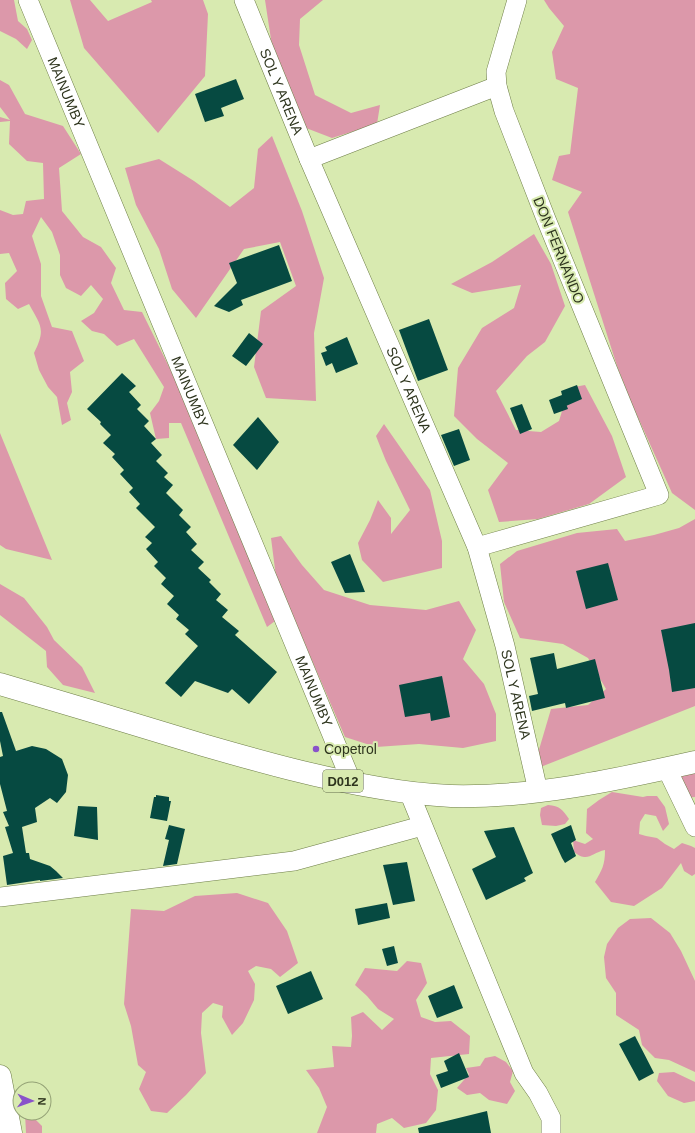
<svg xmlns="http://www.w3.org/2000/svg" width="695" height="1133" viewBox="0 0 695 1133" font-family="Arial,sans-serif">
  <rect width="100%" height="100%" fill="#d8eab0"/>
  <!-- green -->
  <path fill="#dc98aa" d="M0 0H14L18 21 27 29 32 40 27 49 16 39 0 31Z
    M70 0H90L108 21 152 2 151 0H203L208 14 205 76 158 133 84 48Z
    M265 0H323L300 19 299 45 315 95 351 113 380 105 377 124 332 138 306 128 272 46Z
    M544 0H695V510L672 493 631 402 617 366 568 212 582 192 552 180 559 156 570 154 578 88 556 79 552 52 564 26 549 8Z
    M0 80 9 85 25 114 63 126 81 154 59 168 62 211 83 237 101 247 116 268 111 283 124 310 142 312 174 377 275 621 267 627 181 423H169V438L156 439 150 413 159 401 164 387 134 339 117 346 104 334 92 331 81 321 94 313 103 299 91 285 81 296 66 288 60 275V255L52 232 41 217 32 236 41 264V296L52 327 72 331 84 361 70 372 72 392 67 403 71 420 62 425 57 397 48 387 39 370 34 353C46 329 41 326 29 304L18 309 6 299 5 283 17 271 9 253 0 254V210L13 215 23 214 26 201 44 199 43 163 27 161 9 144 10 121 0 122V117L10 120 0 107Z
    M272 136 302 211 324 278 314 333 316 401 266 398 254 367 261 311 296 286 280 242 244 249 196 318 172 289 159 249 136 205 125 168 159 159 194 181 230 207 254 188 258 149Z
    M534 234 551 264 565 306 545 342 527 356 496 391 516 430 541 432 559 421 569 388 585 385 612 436 626 477 589 504 538 519 499 522 488 490 508 463 477 439 454 416 458 368 482 328 514 308 521 285 472 293 451 284 492 262Z
    M384 424 430 490 442 541V568L383 582 362 560 358 543 370 520 378 500 391 518V534L410 510 386 461 376 436Z
    M0 433 52 560 6 549 0 545Z
    M695 519V706L533 770 551 709 588 705 606 689 588 658 563 644 520 638 504 602 500 564 517 551 577 533 617 529 625 541 654 535 679 528Z
    M281 536 302 565 324 590 370 605 426 610 459 601 476 630 463 659 484 684 496 714V741L463 748 419 744 376 747 345 737 276 577 271 538Z
    M0 584 24 598 47 627 54 640 82 667 95 693 63 685 47 667 46 651 0 615Z
    M678 768 695 771V797L686 798Z
    M612 792 643 797 647 796H657L665 807 669 824 663 831 656 816 645 814 640 822 639 834 646 836 657 838 665 844 674 849 682 843 691 846 695 848V874L692 876 684 871 681 863 662 888 634 906 611 902 595 882C602 870 605 865 605 850 591 853 588 863 574 852L573 840 585 844 593 839 586 833 587 809 599 800Z
    M548 805C560 806 562 809 569 819L565 824 556 826 542 825 540 815 541 808Z
    M237 893 268 903 287 931 298 963 280 977 271 969 256 966 248 971 255 984 254 1000 243 1023 232 1035 222 1017 223 1006 213 1003 202 1013 201 1033 206 1073 186 1095 167 1113 151 1111 139 1089 146 1072 138 1065 131 1026 124 1004 131 909 164 911 195 896Z
    M651 918 670 933 681 951 695 981V1072L669 1060 655 1058 642 1045 639 1030 616 1015V993L606 978 604 957 607 944 618 928 630 919Z
    M407 961 421 963 427 983 416 1000 421 1017 435 1022 451 1021 470 1036 469 1054 431 1058 430 1074 438 1090 436 1110 426 1123 404 1128 392 1118 377 1124 376 1133H317L327 1107 319 1088 306 1070 334 1067 332 1046 351 1047 352 1036 351 1017 363 1012 382 1030 394 1019 378 1009 367 996 355 985 365 968 397 971Z
    M495 1056 506 1062 513 1071 510 1082 515 1091 507 1104 489 1100 480 1093 467 1095 457 1088 469 1074 466 1068 480 1066 485 1058Z
    M674 1072 695 1082V1101L684 1103 668 1096 657 1081 659 1073Z
    M25 1113H29L42 1126V1133H26Z"/>
  <!-- building -->
  <path fill="#064a41" d="M236 79 244 99 221 108 224 116 205 122 195 94Z
    M279 245 292 281 241 300 243 305 229 312 214 306 237 283 229 263Z
    M429 319 448 370 418 381 399 330Z
    M249 333 263 344 246 366 232 356Z
    M347 337 358 364 336 373 332 363 326 366 321 353 327 351 325 347Z
    M122 373 136 386 129 392 141 405 137 409 149 421 144 426 156 439 151 443 162 455 156 461 168 473 164 477 173 485 166 493 183 510 179 515 191 527 186 532 197 544 191 550 204 562 198 568 211 580 209 582 221 594 216 600 228 610 222 617 239 631 235 635 277 672 249 704 232 689 228 693 195 681 181 697 165 683 198 646 185 634 189 630 176 619 179 615 167 604 174 596 161 584 166 578 154 566 158 562 146 549 152 543 145 537 155 527 136 508 140 504 129 492 133 488 120 474 124 470 112 457 115 454 103 443 111 435 100 424 101 422 87 409Z
    M577 385 582 399 566 406 563 396 568 409 554 414 549 400 562 395 561 391Z
    M522 404 532 429 520 434 510 408Z
    M258 417 279 442 257 470 233 445Z
    M459 429 470 460 454 466 441 435Z
    M350 554 365 592 345 593 331 562Z
    M608 563 618 600 586 609 576 571Z
    M695 623V688L672 692 669 670 661 630Z
    M554 653 557 669 595 659 605 698 566 708 565 703 532 711 529 696 538 694 530 658Z
    M442 676 450 717 431 721 430 713 405 717 399 685Z
    M0 712H2L16 751 32 746 46 749 62 759 68 775 66 792 57 803 50 798 35 808 37 822 22 827 26 853H29L30 859 50 866 56 871 63 878 40 881V880L7 885 3 856 13 853 5 827 9 826 3 812 7 811 0 784V757L3 756 0 741Z
    M156 795 169 797V801H171L167 821 150 818 154 797H156Z
    M78 806 97 807 98 840 74 836Z
    M169 825 185 829 177 864 163 866 169 840 165 839Z
    M571 825 576 840 571 843 576 856 565 863 562 858 551 834Z
    M514 827 533 873 524 878 526 881 486 900 472 869 496 857 484 831Z
    M407 862 415 901 393 905 383 865Z
    M387 903 390 918 358 925 355 909Z
    M394 946 398 963 387 966 382 949Z
    M311 971 323 999 288 1014 276 986Z
    M454 985 463 1008 437 1018 428 996Z
    M635 1036 654 1073 639 1081 619 1044Z
    M459 1053 469 1077 441 1088 436 1075 448 1071 444 1061Z
    M487 1111 491 1133H419L418 1128Z"/>
  <g fill="none" stroke-linecap="round" stroke-linejoin="round">
    <!-- street casing -->
    <g stroke="#6e7e47" stroke-width="20">
      <g id="street">
        <path id="s1" d="M28 0 352 783"/>
        <path id="s2" d="M244 0 309 159 477 547 505 646 538 791"/>
        <path d="M309 159 497 86"/>
        <path d="M477 547 659 495 546 219 504 111 497 86 496 72 517 0"/>
        <path d="M667 769 695 827"/>
        <path d="M409 792 524 1073 538 1093 551 1118V1133"/>
        <path d="M0 897 294 861 422 826"/>
      </g>
    </g>
    <!-- secondary casing -->
    <g stroke="#6e7e47" stroke-width="23">
      <path id="secondary" d="M0 1076 11 1133"/>
    </g>
    <!-- primary casing -->
    <g stroke="#6e7e47" stroke-width="23">
      <path id="primary" d="M0 684C68 704 135 724 203 745 262 762 319 778 380 788 403 792 427 795 451 796 533 798 615 780 695 762"/>
    </g>
    <!-- street -->
    <use href="#street" stroke="#fff" stroke-width="19"/>
    <!-- secondary -->
    <use href="#secondary" stroke="#fff" stroke-width="22"/>
    <!-- primary -->
    <use href="#primary" stroke="#fff" stroke-width="22"/>
  </g>
  <!-- markers -->
  <circle fill="#8952ca" stroke="#d8eab0" stroke-width="1.5" cx="316" cy="749" r="4"/>
  <g text-anchor="middle" stroke-width="4" stroke-linejoin="round" paint-order="stroke">
    <!-- shield labels -->
    <rect fill="#d8eab0" stroke="#616b4a" stroke-width="1" x="323" y="770" width="40" height="22" rx="3"/>
    <g font-size="13" font-weight="bold" fill="#2e351e">
      <text x="343" y="786">D012</text>
    </g>
    <!-- street labels -->
    <g font-size="14" fill="#2e351e" stroke="#d8eab0">
      <text dy="5" stroke="none"><textPath href="#s1" startOffset="100">MAINUMBY</textPath></text>
      <text dy="5" stroke="none"><textPath href="#s2" startOffset="99">SOL Y ARENA</textPath></text>
      <text transform="translate(559 250) rotate(68)" y="5">DON FERNANDO</text>
      <text dy="5" stroke="none"><textPath href="#s2" startOffset="423">SOL Y ARENA</textPath></text>
      <text dy="5" stroke="none"><textPath href="#s1" startOffset="424">MAINUMBY</textPath></text>
      <text dy="5" stroke="none"><textPath href="#s1" startOffset="748">MAINUMBY</textPath></text>
      <text dy="5" stroke="none"><textPath href="#s2" startOffset="747">SOL Y ARENA</textPath></text>
    </g>
    <!-- poi labels -->
    <g font-size="14" fill="#2e351e" stroke="#d8eab0" text-anchor="start">
      <text x="324" y="754">Copetrol</text>
    </g>
  </g>
  <!-- north arrow -->
  <g transform="translate(32 1101) rotate(92)"><circle r="19" fill="#d8eab0" stroke="#94a276"/>
  <path d="M0-3L7 15L0 10L-7 15Z" fill="#8952ca"/>
  <text y="-6" font-size="11" font-weight="bold" text-anchor="middle" fill="#2e351e">N</text>
  </g>
</svg>
